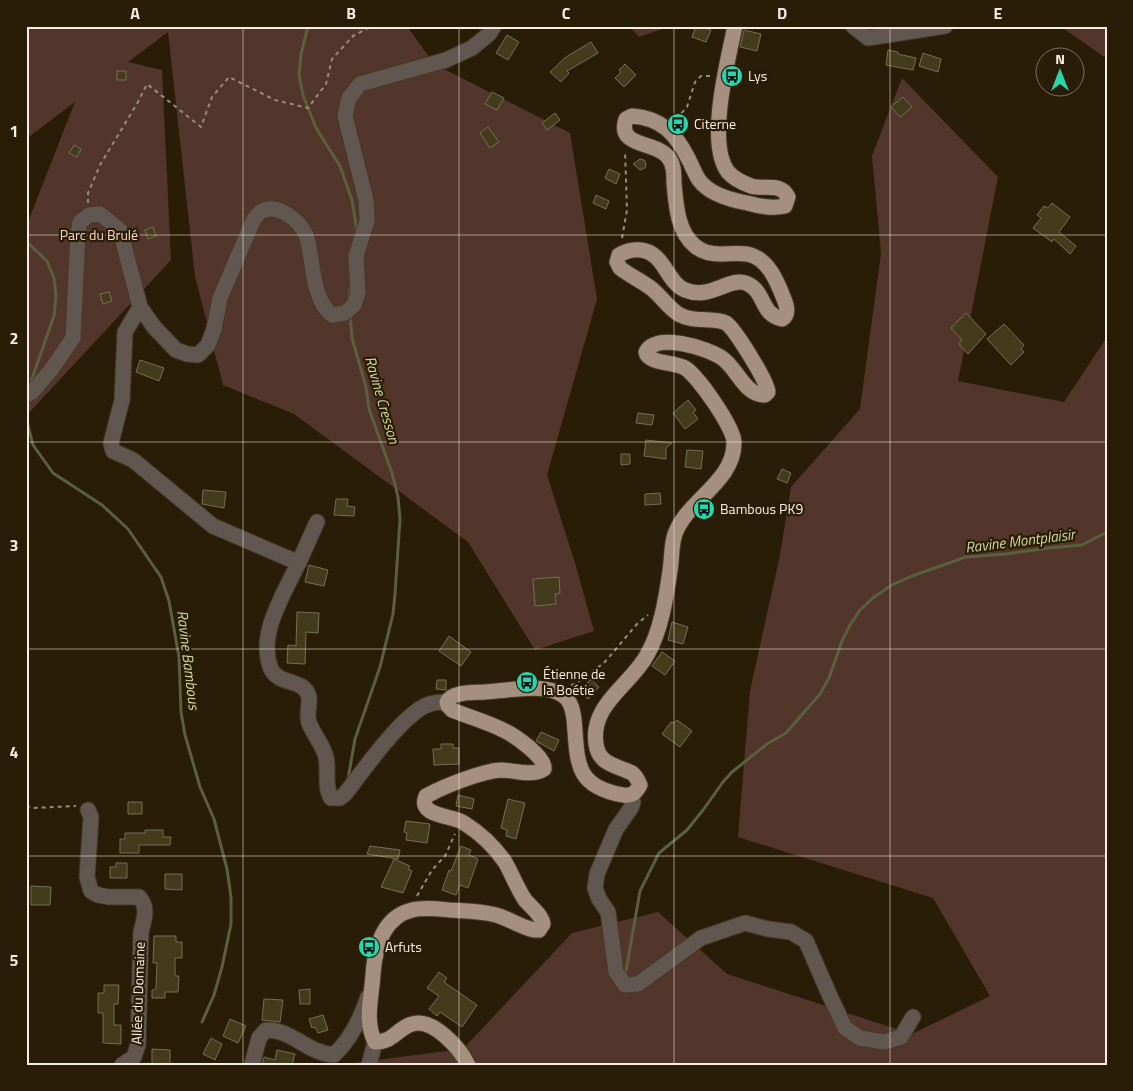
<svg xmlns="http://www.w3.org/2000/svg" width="1133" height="1091" viewBox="0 0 1133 1091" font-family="'Titillium Web',sans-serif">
  <rect width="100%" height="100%" fill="#2a1d07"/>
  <!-- green -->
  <path fill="#52362b" d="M26 26H407L434 64 570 133 597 299 547 475 575 563 594 631 535 650 468 542 294 414 223 385 195 276 168 32 128 62 162 70 171 260 26 416V227L75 102 26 139Z
    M629 26H671L639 37Z
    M1060 26H1107V59Z
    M902 78 998 177 958 381 1064 402 1107 337V1065H337L463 1049 572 933 658 912 727 974 912 1034 990 996 933 898 738 837 750 691 780 555 791 487 860 409 881 253 872 156Z"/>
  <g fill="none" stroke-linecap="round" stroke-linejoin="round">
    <!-- stream -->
    <path stroke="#5a5f3e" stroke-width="3" d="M308 26 301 54 299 75 303 95 316 128 340 166 352 200 357 231
      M26 241 47 261 54 278 56 297 54 316 30 384
      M349 298 351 282
      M28 400 27 421 33 445 53 473 102 505 128 529 161 577 169 601 179 657 181 712 185 735 200 787 214 819 227 869 231 897V924L222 967 214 995 202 1022
      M348 779 355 739 380 667 393 614 395 594 400 519 398 497 392 473 369 409 366 387 352 338 350 314
      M625 977 640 891 659 853 687 830 703 810 723 782 732 772 767 744 786 733 820 694 829 678 842 641 850 625 860 610 874 597 892 585 912 576 966 557 1006 554 1048 548 1082 545 1107 532"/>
  </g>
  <!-- building -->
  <path fill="#433b1b" stroke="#756f54" d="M696 26 711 30 706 42 692 37Z
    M744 30 761 34 757 51 740 47Z
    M507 35 519 42 508 60 496 53Z
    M591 42 598 53 567 71 569 73 561 82 550 72 566 57Z
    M888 50 898 52V54L916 58 913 70 886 65Z
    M923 53 941 59 938 72 919 66Z
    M625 64 636 75 624 87 615 78 621 72 619 70Z
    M117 71H126V80H117Z
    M492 92 504 98 497 110 485 104Z
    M903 97 912 107 900 117 891 107Z
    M555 113 560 120 547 130 542 123Z
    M488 127 499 142 490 148 480 133Z
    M74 145 81 149 77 157 69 153Z
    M640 159 644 160 646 163 645 168 640 170 633 164Z
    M609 169 620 174 616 184 605 178Z
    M596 195 609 201 606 209 593 203Z
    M1052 203 1070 217 1059 232 1076 246 1070 254 1054 239 1052 242 1033 228 1041 218 1037 215 1044 206 1048 208Z
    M153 227 156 236 148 239 145 230Z
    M109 292 112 301 103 304 100 294Z
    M966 313 986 334 968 354 959 344 962 340 951 328Z
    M1004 324 1024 345 1021 349 1024 352 1011 365 987 339Z
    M140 360 164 368 159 381 136 372Z
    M688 400 696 410 693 412 698 419 685 429 673 413Z
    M638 413 654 415 652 425 636 423Z
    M646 440 672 443 666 448V459L644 456Z
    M687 450 703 451 701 469 685 467Z
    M621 454H630V464L621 465Z
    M782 469 791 473 787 483 777 479Z
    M203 490 226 492 224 508 202 504Z
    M660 493 661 504 645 505V494Z
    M336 499H348L347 506 355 507 354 516 334 515Z
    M309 565 328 570 324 586 305 582Z
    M559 577 560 593 555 594 556 604 535 606 533 579Z
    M297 612 319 613 318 633 306 632 305 664 287 663 288 645 296 646Z
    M672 622 688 627 683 644 668 640Z
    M449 636 471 652 461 666 439 651Z
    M662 652 675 661 665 675 652 666Z
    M591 679 599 687 588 699 579 691Z
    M437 680H446V690L436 689Z
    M677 720 692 731 680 747 662 734 671 722 674 723Z
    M541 732 559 740 554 751 536 741Z
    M441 744H453V748H459V764L434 765 433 749H441Z
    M458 795 474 799 472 809 456 806Z
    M508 799 525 803 516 839 506 836 507 830 501 828Z
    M128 802H142V814H128Z
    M406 821 430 824 427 843 406 840 407 833 404 832Z
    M145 830H163V837H171L170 845H139V853H120V839H125V833H145Z
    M370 846 400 850 398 859 367 854Z
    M461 846 471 850 469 855 478 859 468 888 460 885 456 895 442 890 449 870 451 871Z
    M394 859 410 866 408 869 412 871 403 893 381 887Z
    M116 863H127V878H110V867H116Z
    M165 874H182V890L165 889Z
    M31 886 51 887 50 905H31Z
    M154 936H176V942H182V958H175V976H179L178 992H165V998H152V990H155L156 987 157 963H153Z
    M439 972 447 978 444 982 477 1005 462 1027 440 1012 437 1016 429 1009 439 996 427 988Z
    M104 985H119L118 1004H114V1025H121V1044L103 1043V1013H98V993H104Z
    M310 989V1004H300L299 990Z
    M264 999 283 1000 280 1022 262 1020Z
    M323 1015 328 1030 318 1033 315 1027 312 1028 309 1019Z
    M230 1019 246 1026 238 1043 223 1036Z
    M211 1038 222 1044 215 1060 203 1054Z
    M152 1049 170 1050V1065H152Z
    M277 1050 295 1054 292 1065H262L264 1057 275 1060Z"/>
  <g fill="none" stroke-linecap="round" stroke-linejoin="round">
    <!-- minor casing -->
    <g stroke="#473a26" stroke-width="17">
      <path id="minor" d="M853 26 868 38 945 26
        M140 307 125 332 122 400 111 443 113 451 133 460 213 526 299 563
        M26 395 32 392 51 370 73 338 78 233 80 222 89 215 100 214 120 230 140 307 154 327 176 350 187 354 198 355 208 345 214 329 220 298 254 219C257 216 259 212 262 211 278 203 300 221 306 235 314 259 311 299 332 315L345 313 354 305 358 293 356 256 367 221 366 200 345 116 349 98 360 84 446 60 472 48 489 34 494 26
        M317 522C309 539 302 557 293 574 280 601 258 637 271 669 279 686 305 678 309 697 310 706 306 713 309 723 314 735 323 745 326 757 329 771 324 787 331 798H340L345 794C363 771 401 716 427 705 434 702 440 702 447 702
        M631 795 633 802 631 808 616 829 597 874 595 888 599 899 608 912 616 972 625 985 638 984 701 938 745 923 768 929 791 932 806 941 829 994 845 1028 860 1038 884 1042 901 1037 913 1017
        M88 810 91 817 87 877 91 891 98 895 109 897H139C149 907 144 920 141 932L138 1045 134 1057 122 1065
        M252 1065 259 1038 266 1030C291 1029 307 1053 334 1055 350 1040 361 1018 368 997
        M369 1065 375 1042"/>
    </g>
    <!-- major casing -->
    <g stroke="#473a26" stroke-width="17">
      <path id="major" d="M468 1065C460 1048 432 1017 412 1024 396 1029 394 1042 375 1042 364 1021 372 996 373 974 375 948 383 917 412 910 424 907 439 909 450 910 466 911 481 911 496 915 510 919 522 928 535 930H539L543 924C542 915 531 907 525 900 517 888 512 874 505 862 494 846 480 833 464 823 453 815 417 817 426 796L430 794C447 785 483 771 501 770 514 770 533 777 544 769 546 757 514 735 503 730 487 722 469 717 452 710L448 706 447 702C452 691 474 693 485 692 506 691 546 682 564 696 571 701 573 711 574 719 578 761 573 786 623 795 632 796 636 793 640 785 638 780 636 776 632 773 616 765 599 765 596 744 590 704 631 685 647 655 661 631 666 598 670 571 672 559 671 545 675 534 687 500 734 482 734 443 735 429 698 376 685 368 675 362 648 364 646 352 657 332 707 348 722 358 737 368 745 396 765 395L768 392C767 381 735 329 726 323 714 317 695 323 680 315 669 309 662 297 652 289 642 281 630 276 620 268L617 262 619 255C626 251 633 249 641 250 665 253 666 282 685 290 711 301 730 275 748 284 766 293 760 314 782 319 789 315 787 306 784 299 777 281 768 258 747 254 738 253 728 254 720 254 711 254 702 252 695 246 677 231 676 204 674 183 674 174 674 164 668 157 656 141 616 148 626 119L632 116C662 118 676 134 689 160 692 166 695 174 699 180 709 194 731 200 747 203 759 206 772 209 785 206L788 197C781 182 764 190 751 186 743 183 734 179 728 172 706 143 728 60 735 26"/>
    </g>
    <!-- path -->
    <path stroke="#988d7c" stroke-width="2" stroke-dasharray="4 4" stroke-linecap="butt" d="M676 119 687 107 695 82 701 76H711
      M88 203V193L100 165 138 102 147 84 201 127 212 97 229 77 275 100 308 108 326 84 332 59 353 36 372 26
      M622 238 627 210 625 151
      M571 685 575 684 604 663 637 624 648 615
      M26 806 32 808 76 806
      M417 896 432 870 445 856 455 834"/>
    <!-- minor -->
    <use href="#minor" stroke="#625750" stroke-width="15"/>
    <!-- major -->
    <use href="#major" stroke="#a5907f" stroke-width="15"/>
  </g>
  <!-- grid -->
  <path fill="none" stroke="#f7eee1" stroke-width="1" stroke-opacity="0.55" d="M243 26V1065M459 26V1065M674 26V1065M890 26V1065M26 235H1107M26 442H1107M26 649H1107M26 856H1107"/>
  <!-- icons -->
  <defs>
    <g id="bus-disc" transform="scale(1.125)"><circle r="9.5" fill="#2bd5ac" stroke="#2a1d07"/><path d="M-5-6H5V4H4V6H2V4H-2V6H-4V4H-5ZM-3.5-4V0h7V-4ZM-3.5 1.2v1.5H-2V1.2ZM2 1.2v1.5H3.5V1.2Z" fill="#111"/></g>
  </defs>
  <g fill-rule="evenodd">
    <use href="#bus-disc" x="732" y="76"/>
    <use href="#bus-disc" x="678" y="124"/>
    <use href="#bus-disc" x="704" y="509"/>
    <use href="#bus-disc" x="527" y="682"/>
    <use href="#bus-disc" x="369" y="947"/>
  </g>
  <g text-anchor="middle" stroke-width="4.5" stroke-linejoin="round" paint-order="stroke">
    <!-- poi labels -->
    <g font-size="14" fill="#f7eee1" stroke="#2a1d07" text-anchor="start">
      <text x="748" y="81">Lys</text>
      <text x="694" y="129">Citerne</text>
      <text x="720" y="514">Bambous PK9</text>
      <text x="543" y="679">Étienne de<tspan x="543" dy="16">la Boétie</tspan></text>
      <text x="385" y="952">Arfuts</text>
    </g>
    <!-- park labels -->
    <g font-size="14" fill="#fdd6c8" stroke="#2a1d07">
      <text x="99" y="240">Parc du Brulé</text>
    </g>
    <!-- street labels -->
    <g font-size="14" fill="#f7eee1" stroke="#2a1d07">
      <text transform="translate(138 993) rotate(-88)" y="5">Allée du Domaine</text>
    </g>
    <!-- water labels -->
    <g font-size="15" font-style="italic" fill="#d0da9e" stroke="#2a1d07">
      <text transform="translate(382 400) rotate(74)" y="5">Ravine Cresson</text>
      <text transform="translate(1020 541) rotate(-7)" y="5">Ravine Montplaisir</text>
      <text transform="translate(188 660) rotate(83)" y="5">Ravine Bambous</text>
    </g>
  </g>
  <!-- border -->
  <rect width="1133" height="1091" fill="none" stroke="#2a1d07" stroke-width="55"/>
  <!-- north arrow -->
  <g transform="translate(1060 72)"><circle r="24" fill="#2a1d07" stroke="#7c715e"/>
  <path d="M0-4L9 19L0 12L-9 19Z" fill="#2bd5ac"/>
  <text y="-8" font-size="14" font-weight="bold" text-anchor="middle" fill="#f7eee1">N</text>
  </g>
  <rect x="28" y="28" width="1078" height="1036" fill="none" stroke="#f7eee1" stroke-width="2"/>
  <g font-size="16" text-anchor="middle" font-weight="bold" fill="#f7eee1">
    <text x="135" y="19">A</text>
    <text x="351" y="19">B</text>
    <text x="566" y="19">C</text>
    <text x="782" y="19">D</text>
    <text x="998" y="19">E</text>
    <text x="14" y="137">1</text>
    <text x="14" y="344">2</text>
    <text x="14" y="551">3</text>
    <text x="14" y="758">4</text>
    <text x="14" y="966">5</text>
  </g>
</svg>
